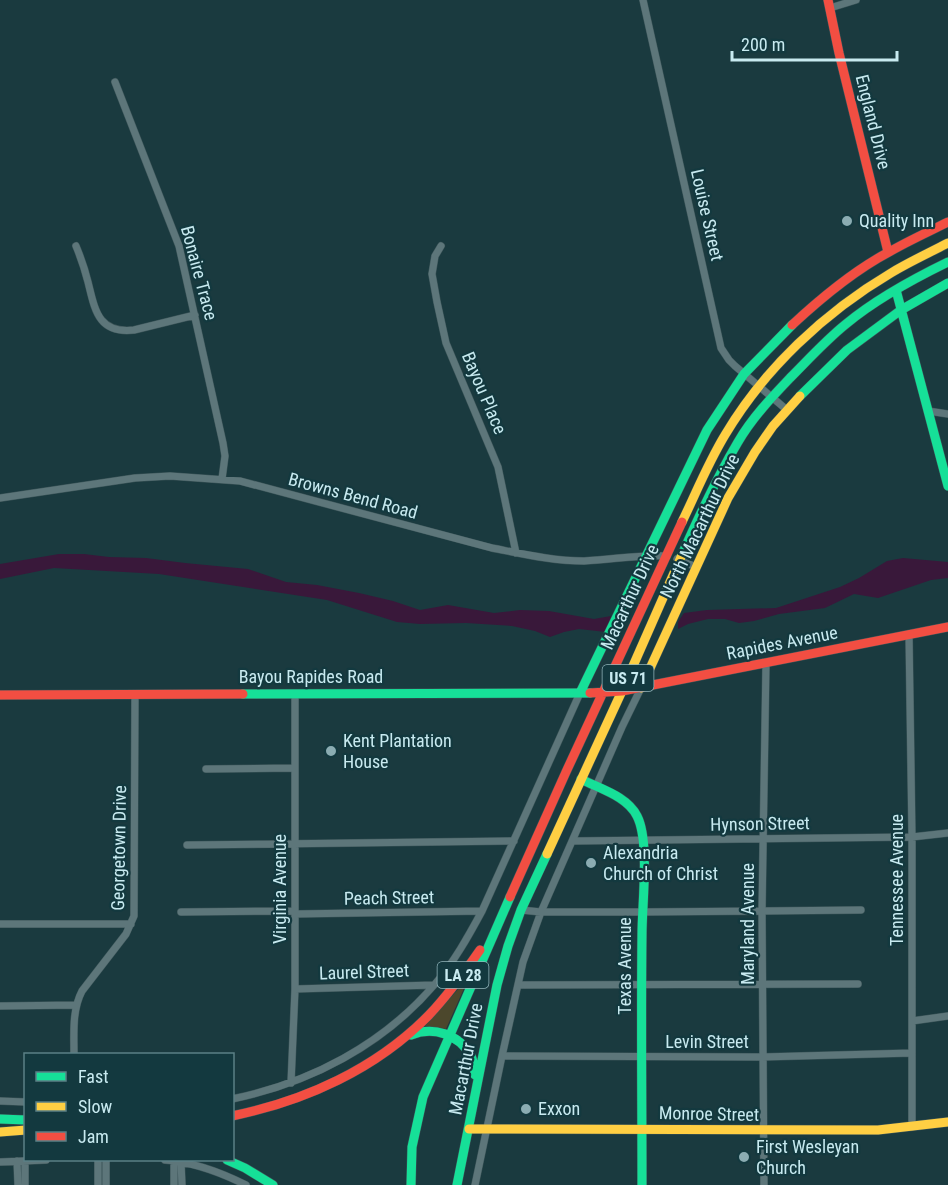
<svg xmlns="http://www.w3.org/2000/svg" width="948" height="1185" viewBox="0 0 948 1185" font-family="'Roboto Condensed',sans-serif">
  <rect width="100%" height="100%" fill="#1a3a3f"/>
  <!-- green -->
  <path fill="#4c472c" d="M469 977 446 1029 425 1026Z"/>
  <!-- water -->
  <path fill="#39183a" d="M59 554H84L109 557 146 558 185 563 248 569 286 582 317 585 359 593 393 601 420 610 448 605 494 613 520 610 549 611 594 619 611 616 606 632 579 629 564 632 550 637 535 631 512 626 466 623 420 624 397 622 327 600 159 574 54 568 0 579V564Z
    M903 558 948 562V578L931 580 878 598 854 594 825 608 779 614 754 621 739 623 725 619H708L688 624 678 629V622L684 613 707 610 776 608 840 587 859 578 887 561Z"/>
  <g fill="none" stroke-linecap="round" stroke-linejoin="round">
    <!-- street casing -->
    <g stroke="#3c5559" stroke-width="8">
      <path id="street" d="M643 0 721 348 729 360 735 366 787 410
        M830 8 856 0
        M115 82 179 246 223 443 225 456 222 479
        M76 246C81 258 85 270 88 282 95 310 98 334 134 330L195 315
        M441 246 435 256 432 274 437 302 446 343 498 467 516 553
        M928 411 948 414
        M0 498 135 478 170 476 240 481 492 548C523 554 553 561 584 561 612 560 639 554 667 556
        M677 559 696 567
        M909 634 912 837V1127
        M206 769 295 768
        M573 841 912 837 948 833
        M187 845 514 841
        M521 910 541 912H642L861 910
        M181 912 295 911
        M295 914 482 911
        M0 924H131
        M518 985 858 984
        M295 989 434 985
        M0 1006 76 1005
        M912 1021 948 1016
        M74 1054C74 1033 72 1010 82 991L126 934 134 916 135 695
        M502 1056 762 1057 912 1053
        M291 1083 295 989V694
        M232 1099C310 1083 383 1045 435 984 454 962 468 937 482 911L580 693
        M0 1101 26 1102
        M98 1160V1185
        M106 1160V1185
        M165 1160C193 1162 220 1172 246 1185
        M174 1160V1185
        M17 1161 18 1185
        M25 1161V1185
        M0 1162 46 1160
        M181 1162 182 1185
        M475 1185 502 1056 523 962 541 912 622 727 641 688
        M764 1185 762 911 766 663"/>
    </g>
    <!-- fast casing -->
    <g stroke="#3c5559" stroke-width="10">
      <path id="fast" d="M896 290 948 486
        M800 396 847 350 901 310 948 283
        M681 557C698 518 716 479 738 442 752 418 771 398 790 378 808 360 826 340 846 324 876 299 913 279 948 262
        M580 693 707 430 744 374 792 325
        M243 694 590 693
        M581 779C600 789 627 796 637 816 650 841 642 904 642 934 641 1018 642 1101 642 1185
        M411 1035C433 1026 459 1034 471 1056 474 1062 474 1068 475 1075
        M0 1119 26 1120
        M227 1160 245 1168 273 1185
        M411 1185 412 1147 423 1097 510 897
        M457 1185 497 985 508 946 521 910 547 854"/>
    </g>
    <!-- slow casing -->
    <g stroke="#3c5559" stroke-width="10">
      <path id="slow" d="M682 522C696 493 708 463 725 435 764 369 825 312 891 273 909 262 929 253 948 243
        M641 688 728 498 755 452 773 426 800 396
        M547 854 622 691 681 557
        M469 1129 878 1130 948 1122
        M0 1132 26 1130"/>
    </g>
    <!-- jam casing -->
    <g stroke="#3c5559" stroke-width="10">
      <path id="jam" d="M828 0 839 53 888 252
        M792 325C821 298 853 271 889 252 908 241 928 232 948 222
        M590 693 622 691 948 627
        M0 695 243 694
        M510 897 566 772 682 522
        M232 1116C305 1101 376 1069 429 1015 448 995 464 973 480 950"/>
    </g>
    <!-- street -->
    <use href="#street" stroke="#5d767a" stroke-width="7"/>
    <!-- fast -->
    <use href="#fast" stroke="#16e098" stroke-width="9"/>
    <!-- slow -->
    <use href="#slow" stroke="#ffcf43" stroke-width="9"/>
    <!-- jam -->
    <use href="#jam" stroke="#f24e42" stroke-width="9"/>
  </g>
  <!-- markers -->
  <g fill="#8bacb2" stroke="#13393f" stroke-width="2">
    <circle cx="847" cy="221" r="6"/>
    <circle cx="331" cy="751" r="6"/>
    <circle cx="591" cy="863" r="6"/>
    <circle cx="526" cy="1109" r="6"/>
    <circle cx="744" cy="1157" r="6"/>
  </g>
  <g text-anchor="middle" stroke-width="4.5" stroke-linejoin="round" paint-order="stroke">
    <!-- shield labels -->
    <g fill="#13393f" stroke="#92b5bb" stroke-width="1.5">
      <rect x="602.5" y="665" width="51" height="26" rx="4.5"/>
      <rect x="437.5" y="962" width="51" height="26" rx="4.5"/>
    </g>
    <g font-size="16" font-weight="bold" fill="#c8eaf0">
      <text x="628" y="684">US 71</text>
      <text x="463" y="981">LA 28</text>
    </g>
    <!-- street labels -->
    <g font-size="18" fill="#c8eaf0" stroke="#13393f">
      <text transform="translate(873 122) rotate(76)" y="6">England Drive</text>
      <text transform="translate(707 215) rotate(77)" y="6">Louise Street</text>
      <text transform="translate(199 273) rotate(75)" y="6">Bonaire Trace</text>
      <text transform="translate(484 393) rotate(67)" y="6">Bayou Place</text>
      <text transform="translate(353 496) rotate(15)" y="6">Browns Bend Road</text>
      <text transform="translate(700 526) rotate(-64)" y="6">North Macarthur Drive</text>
      <text transform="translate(630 597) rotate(-65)" y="6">Macarthur Drive</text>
      <text transform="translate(782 643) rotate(-11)" y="6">Rapides Avenue</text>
      <text x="311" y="683">Bayou Rapides Road</text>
      <text transform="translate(760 824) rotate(-1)" y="6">Hynson Street</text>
      <text transform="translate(119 848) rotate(-89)" y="6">Georgetown Drive</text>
      <text transform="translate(897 880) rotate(-90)" y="6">Tennessee Avenue</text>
      <text transform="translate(280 889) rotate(-90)" y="6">Virginia Avenue</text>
      <text transform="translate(389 898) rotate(-1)" y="6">Peach Street</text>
      <text transform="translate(748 924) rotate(-90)" y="6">Maryland Avenue</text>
      <text transform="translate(625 966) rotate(-90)" y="6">Texas Avenue</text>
      <text transform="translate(364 972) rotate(-2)" y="6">Laurel Street</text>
      <text x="707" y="1048">Levin Street</text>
      <text transform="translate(466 1059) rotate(-79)" y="6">Macarthur Drive</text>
      <text transform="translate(709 1114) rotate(1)" y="6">Monroe Street</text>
    </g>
    <!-- poi labels -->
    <g font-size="18" fill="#c8eaf0" stroke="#13393f" text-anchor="start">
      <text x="859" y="227">Quality Inn</text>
      <text x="343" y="747">Kent Plantation<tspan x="343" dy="21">House</tspan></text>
      <text x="603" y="859">Alexandria<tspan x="603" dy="21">Church of Christ</tspan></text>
      <text x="538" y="1115">Exxon</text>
      <text x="756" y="1153">First Wesleyan<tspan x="756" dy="21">Church</tspan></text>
    </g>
  </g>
  <!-- legend -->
  <rect x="24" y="1053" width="210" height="108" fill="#13393f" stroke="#5b8086" stroke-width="1.5"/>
  <rect x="36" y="1072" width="30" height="9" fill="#16e098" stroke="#5b8086" stroke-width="1.5"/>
  <text x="78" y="1083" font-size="18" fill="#c8eaf0">Fast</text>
  <rect x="36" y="1102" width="30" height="9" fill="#ffcf43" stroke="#5b8086" stroke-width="1.5"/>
  <text x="78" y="1113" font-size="18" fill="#c8eaf0">Slow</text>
  <rect x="36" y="1132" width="30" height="9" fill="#f24e42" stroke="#5b8086" stroke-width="1.5"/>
  <text x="78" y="1143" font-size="18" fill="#c8eaf0">Jam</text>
  <!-- scale -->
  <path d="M732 51v9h165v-9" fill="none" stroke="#c8eaf0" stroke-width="3"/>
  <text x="741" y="51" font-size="18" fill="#c8eaf0" stroke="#13393f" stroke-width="4.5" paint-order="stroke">200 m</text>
</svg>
